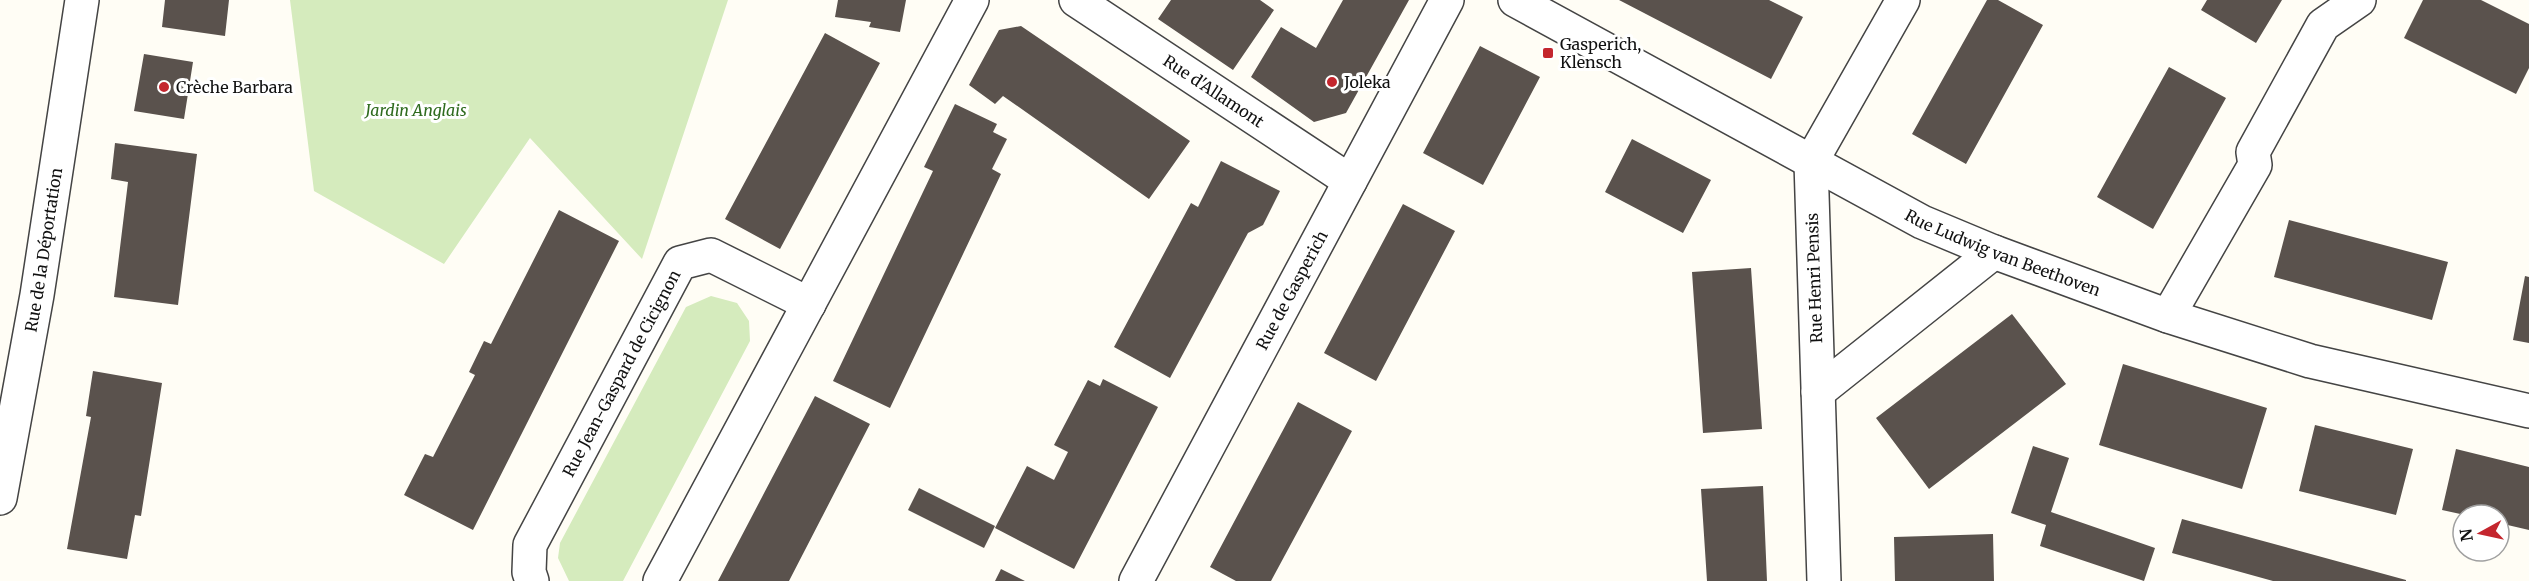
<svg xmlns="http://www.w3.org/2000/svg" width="2529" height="581" viewBox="0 0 2529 581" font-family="Merriweather,serif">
  <rect width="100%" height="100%" fill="#fffdf5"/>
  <!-- green -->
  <path fill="#d5ebbd" d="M290 0H728L642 259 530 138 444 264 314 191Z
    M711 296 737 303 749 321 750 341 623 581H569L558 558 560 543 686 307Z"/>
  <!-- building -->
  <path fill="#5a524d" d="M165 0H229L225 36 162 27Z
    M838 0H906L900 32 869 27 871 22 835 17Z
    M1171 0H1260L1274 10 1233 70 1158 19Z
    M1343 0H1409L1346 113 1314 122 1251 77 1281 27 1316 48Z
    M1619 0H1769L1803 17 1771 79Z
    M1987 0H1998L2043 25 1966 164 1912 134Z
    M2207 0H2282L2256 43 2201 10Z
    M2423 0H2481L2529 24V68L2516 94 2404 38Z
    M1021 26 1190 141 1149 199 1013 103 1003 96 995 104 969 85 999 30Z
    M825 33 880 63 780 249 725 219Z
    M1480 46 1540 77 1483 185 1423 153Z
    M144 54 193 62 184 119 134 111Z
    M2169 67 2226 98 2153 229 2097 197Z
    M955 104 997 124 993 132 1007 139 992 169 1001 174 890 408 833 381 933 171 924 167Z
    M1632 139 1711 180 1683 233 1605 192Z
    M115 143 197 154 178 305 114 297 128 182 111 179Z
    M1221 161 1280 191 1263 225 1248 233 1170 378 1114 347 1191 203 1198 207Z
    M1403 204 1455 231 1376 381 1324 353Z
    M559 210 619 241 473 530 404 495 425 454 433 457 475 375 469 372 484 341 491 344Z
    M2289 220 2448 262 2432 320 2274 277Z
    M1751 268 1762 429 1703 433 1692 272Z
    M2525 276 2529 277V343L2513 340Z
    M2012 314 2066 384 1929 489 1876 418Z
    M2123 364 2267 408 2242 489 2099 445Z
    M93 371 162 383 141 516 135 515 127 559 67 549 91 417 86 416Z
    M1103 379 1158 407 1074 569 995 528 1027 466 1054 480 1068 452 1054 445 1088 380 1100 386Z
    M815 396 870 424 789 581H718Z
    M1298 402 1352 431 1271 581H1236L1210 567Z
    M2315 425 2413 449 2396 515 2299 491Z
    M2033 446 2069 458 2051 512 2155 548 2144 581 2040 546 2046 525 2011 513Z
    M2456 449 2529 467V530L2499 523V515H2465L2442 510Z
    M1763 486 1767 581H1707L1701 489Z
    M919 488 995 526 984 548 908 510Z
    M2182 519 2406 580V581H2273L2172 553Z
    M1993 534 1994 581H1895L1894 537Z
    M1001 569 1025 581H995Z"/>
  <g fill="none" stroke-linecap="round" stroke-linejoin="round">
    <!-- minor casing -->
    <g stroke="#444" stroke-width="36">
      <g id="minor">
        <path id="s1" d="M1076 0 1350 181"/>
        <path id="s2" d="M1515 0 1922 222 1994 252 2168 316 2310 361 2529 411"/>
        <path d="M2168 316 2255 165 2253 152 2323 25 2359 0"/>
        <path d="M1818 392 1994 252"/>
        <path id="s3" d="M0 498 37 295 82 0"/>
        <path id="s4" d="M532 581 529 572 530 545 680 263 711 255 809 304"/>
        <path d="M660 581 972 0"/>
        <path id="s5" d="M1136 581 1447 0"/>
        <path d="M1824 581 1811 162 1903 0"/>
      </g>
    </g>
    <!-- minor -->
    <use href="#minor" stroke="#fff" stroke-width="33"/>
  </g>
  <!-- markers -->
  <g fill="#c4262e" stroke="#fff" stroke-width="2">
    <rect x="1542" y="47" width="12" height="12" rx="3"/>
    <circle cx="1332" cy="82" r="6"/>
    <circle cx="164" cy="87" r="6"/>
  </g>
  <g text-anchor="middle" stroke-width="6" stroke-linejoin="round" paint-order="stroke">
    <!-- poi labels -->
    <g font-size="16" fill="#111" stroke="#fff" text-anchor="start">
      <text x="1560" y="50">Gasperich,<tspan x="1560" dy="18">Klensch</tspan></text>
      <text x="1344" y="88">Joleka</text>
      <text x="176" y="93">Crèche Barbara</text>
    </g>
    <!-- street labels -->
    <g font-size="16" fill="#111" stroke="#fff">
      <text dy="6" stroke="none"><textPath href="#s1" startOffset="165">Rue d'Allamont</textPath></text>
      <text dy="6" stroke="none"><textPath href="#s3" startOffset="252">Rue de la Déportation</textPath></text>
      <text dy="6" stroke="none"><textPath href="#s2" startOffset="550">Rue Ludwig van Beethoven</textPath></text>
      <text transform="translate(1814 278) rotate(-92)" y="6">Rue Henri Pensis</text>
      <text dy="6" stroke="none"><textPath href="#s5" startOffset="330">Rue de Gasperich</textPath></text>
      <text dy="6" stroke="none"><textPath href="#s4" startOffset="231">Rue Jean-Gaspard de Cicignon</textPath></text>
    </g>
    <!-- park labels -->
    <g font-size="16" font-style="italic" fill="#2f6b1f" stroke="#fff">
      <text x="416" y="116">Jardin Anglais</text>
    </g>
  </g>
  <!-- north arrow -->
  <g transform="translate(2481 533) rotate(262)"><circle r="28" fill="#ffffff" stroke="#a0a0a0" stroke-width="1.5"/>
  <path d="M0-4.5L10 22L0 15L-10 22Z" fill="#c4262e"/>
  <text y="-9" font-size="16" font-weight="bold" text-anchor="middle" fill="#111111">N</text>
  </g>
</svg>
